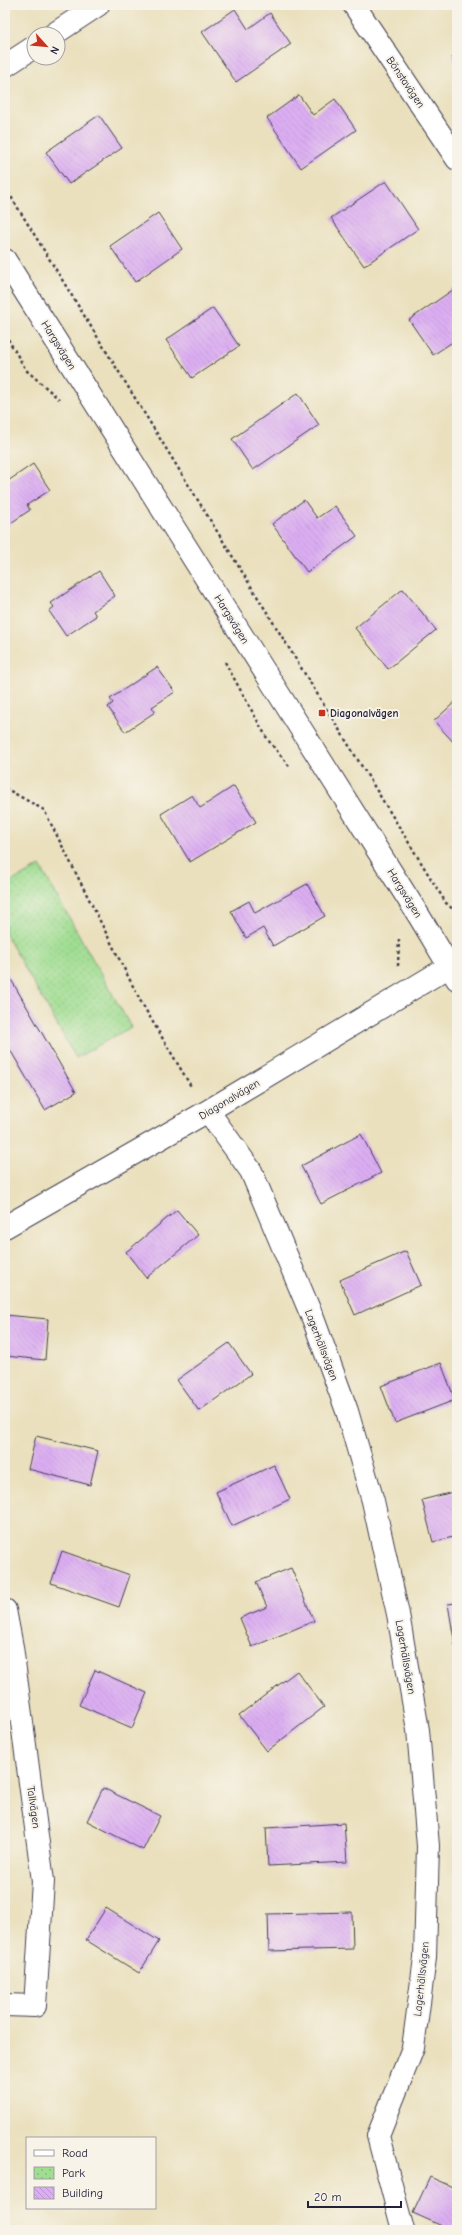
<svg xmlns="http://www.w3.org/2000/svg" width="462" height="2235" viewBox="0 0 462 2235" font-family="'Comic Neue',sans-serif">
  <defs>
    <pattern id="park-dots" width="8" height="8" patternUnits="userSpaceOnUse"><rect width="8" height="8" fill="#9fdd91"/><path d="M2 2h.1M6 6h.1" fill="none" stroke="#89bd7e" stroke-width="1.8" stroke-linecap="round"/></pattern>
    <pattern id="building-back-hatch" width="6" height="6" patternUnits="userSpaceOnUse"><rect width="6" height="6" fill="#dbaef2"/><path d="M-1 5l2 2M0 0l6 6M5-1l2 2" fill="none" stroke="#bc95d0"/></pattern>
  </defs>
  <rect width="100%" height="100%" fill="#f7f3e8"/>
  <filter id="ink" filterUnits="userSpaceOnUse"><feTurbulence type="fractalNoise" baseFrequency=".025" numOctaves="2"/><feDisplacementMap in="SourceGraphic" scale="8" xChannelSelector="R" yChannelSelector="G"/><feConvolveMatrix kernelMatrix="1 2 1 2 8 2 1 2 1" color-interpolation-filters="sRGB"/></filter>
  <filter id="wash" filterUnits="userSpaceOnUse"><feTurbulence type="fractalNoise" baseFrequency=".012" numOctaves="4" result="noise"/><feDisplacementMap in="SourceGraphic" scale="16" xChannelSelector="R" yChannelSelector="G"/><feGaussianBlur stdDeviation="0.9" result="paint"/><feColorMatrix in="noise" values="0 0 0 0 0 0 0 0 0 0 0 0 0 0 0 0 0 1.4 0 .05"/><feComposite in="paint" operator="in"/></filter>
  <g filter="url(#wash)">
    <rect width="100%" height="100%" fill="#eae0bd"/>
    <!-- park -->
    <path fill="url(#park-dots)" stroke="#608066" d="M40 866 131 1027 76 1058 5 933V885Z"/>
    <g id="blocks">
      <!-- building -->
      <path fill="url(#building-back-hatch)" d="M235 9 248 29 270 13 291 44 236 82 202 32Z
        M457 54V65L452 57Z
        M299 95 313 115 335 99 356 130 301 168 267 118Z
        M99 115 122 148 69 184 46 152Z
        M386 181 418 229 364 266 331 218Z
        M158 213 182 249 135 282 110 246Z
        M457 287V339L433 355 409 320Z
        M213 308 239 346 192 378 166 340Z
        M298 393 319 425 253 470 232 439Z
        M33 464 50 490 27 505 30 510 5 527V483Z
        M304 500 317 518 335 506 357 536 307 572 272 524Z
        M99 571 115 596 93 611 96 616 66 636 49 611 54 607 51 603Z
        M403 589 436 630 388 669 355 628Z
        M157 667 175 692 152 707 155 712 125 732 108 707 113 703 110 699Z
        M457 700V746L434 721Z
        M234 786 256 822 190 862 161 814 192 795 200 808Z
        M307 884 325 916 273 946 263 928 246 938 231 911 249 901 255 913Z
        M5 969 76 1092 45 1110 5 1041Z
        M361 1134 381 1173 321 1204 301 1166Z
        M177 1210 198 1235 146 1278 126 1252Z
        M406 1251 421 1285 355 1315 340 1280Z
        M5 1315 48 1319 45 1360 5 1356Z
        M229 1343 251 1374 199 1411 177 1380Z
        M441 1363 455 1400 395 1423 381 1386Z
        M36 1436 98 1451 90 1485 28 1469Z
        M274 1465 290 1499 232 1526 216 1492Z
        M457 1491V1536L433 1542 422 1500Z
        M62 1551 130 1575 119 1607 51 1583Z
        M291 1568 314 1621 252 1647 240 1618 267 1607 256 1582Z
        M457 1603V1646H455L448 1604Z
        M95 1670 147 1693 132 1728 79 1705Z
        M297 1671 324 1707 267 1751 239 1715Z
        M103 1788 160 1816 143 1850 87 1821Z
        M344 1823 347 1862 268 1866 266 1828Z
        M106 1908 159 1941 139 1973 86 1940Z
        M352 1912 353 1949 269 1951 268 1914Z
        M430 2177 457 2189V2230H451L413 2213Z"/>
    </g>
  </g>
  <g filter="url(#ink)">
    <use href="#blocks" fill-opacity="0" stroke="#403e4e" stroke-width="1"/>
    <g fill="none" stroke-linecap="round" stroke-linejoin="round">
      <!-- minor casing -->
      <g stroke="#403e4e" stroke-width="24">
        <path id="minor" d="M354 5 457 159
          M54 34 98 5
          M5 66 34 47
          M5 260 419 916 457 979
          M208 1111 251 1171 314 1321 347 1411 373 1501 398 1614 418 1730 428 1846 425 1958 413 2048 378 2136 403 2230
          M5 1227 208 1111 450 966
          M5 1610 12 1647 43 1881 35 2006 5 2005"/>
      </g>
      <!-- path -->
      <path stroke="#403e4e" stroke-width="2.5" stroke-dasharray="3 3" stroke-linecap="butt" d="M5 187 446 903 457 913
        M5 334 26 370 59 399
        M225 662 268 740 290 767
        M5 788 44 810 141 1002 192 1088
        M398 966 399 937"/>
      <!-- minor -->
      <use href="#minor" stroke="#fff" stroke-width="22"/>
    </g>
  </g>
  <!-- markers -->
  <rect fill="#c8321e" stroke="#f7f3e8" stroke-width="1.5" x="318" y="709" width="8" height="8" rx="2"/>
  <g text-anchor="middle" stroke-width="4" stroke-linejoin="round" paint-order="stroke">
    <!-- street labels -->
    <g font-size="11" fill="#22223b" stroke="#f7f3e8">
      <text transform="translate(406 82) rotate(56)" y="4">Bönstavägen</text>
      <text transform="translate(59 345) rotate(58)" y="4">Hargsvägen</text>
      <text transform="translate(232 619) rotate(58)" y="4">Hargsvägen</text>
      <text transform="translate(405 893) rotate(58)" y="4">Hargsvägen</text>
      <text transform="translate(229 1099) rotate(-31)" y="4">Diagonalvägen</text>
      <text transform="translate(322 1345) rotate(69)" y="4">Lagerhällsvägen</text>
      <text transform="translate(406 1657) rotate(80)" y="4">Lagerhällsvägen</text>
      <text transform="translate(34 1807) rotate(82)" y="4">Tallvägen</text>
      <text transform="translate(421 1979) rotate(-84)" y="4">Lagerhällsvägen</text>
    </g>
    <!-- poi labels -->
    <g font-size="11" font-weight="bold" fill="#22223b" stroke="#f7f3e8" text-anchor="start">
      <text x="330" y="717">Diagonalvägen</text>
    </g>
  </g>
  <!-- margin -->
  <rect width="462" height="2235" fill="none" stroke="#f7f3e8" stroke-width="20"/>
  <!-- legend -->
  <rect x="26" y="2137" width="130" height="72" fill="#f7f3e8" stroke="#a29fa3"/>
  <rect x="34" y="2150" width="20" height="6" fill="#ffffff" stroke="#a29fa3"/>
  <text x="62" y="2157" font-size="12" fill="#22223b">Road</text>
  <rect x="34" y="2167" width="20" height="12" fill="url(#park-dots)" stroke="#a29fa3"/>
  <text x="62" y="2177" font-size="12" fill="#22223b">Park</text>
  <rect x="34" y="2187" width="20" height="12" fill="url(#building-back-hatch)" stroke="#a29fa3"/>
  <text x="62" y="2197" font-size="12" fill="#22223b">Building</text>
  <!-- north arrow -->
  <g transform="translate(46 46) rotate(117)"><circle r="19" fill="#f7f3e8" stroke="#a29fa3"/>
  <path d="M0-3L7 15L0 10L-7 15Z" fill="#c8321e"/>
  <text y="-6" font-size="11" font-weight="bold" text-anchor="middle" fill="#22223b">N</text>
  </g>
  <!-- scale -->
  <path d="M308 2201v6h93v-6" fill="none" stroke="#22223b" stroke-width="2"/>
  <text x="314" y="2201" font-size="12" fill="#22223b" stroke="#f7f3e8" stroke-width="3" paint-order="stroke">20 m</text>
</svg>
